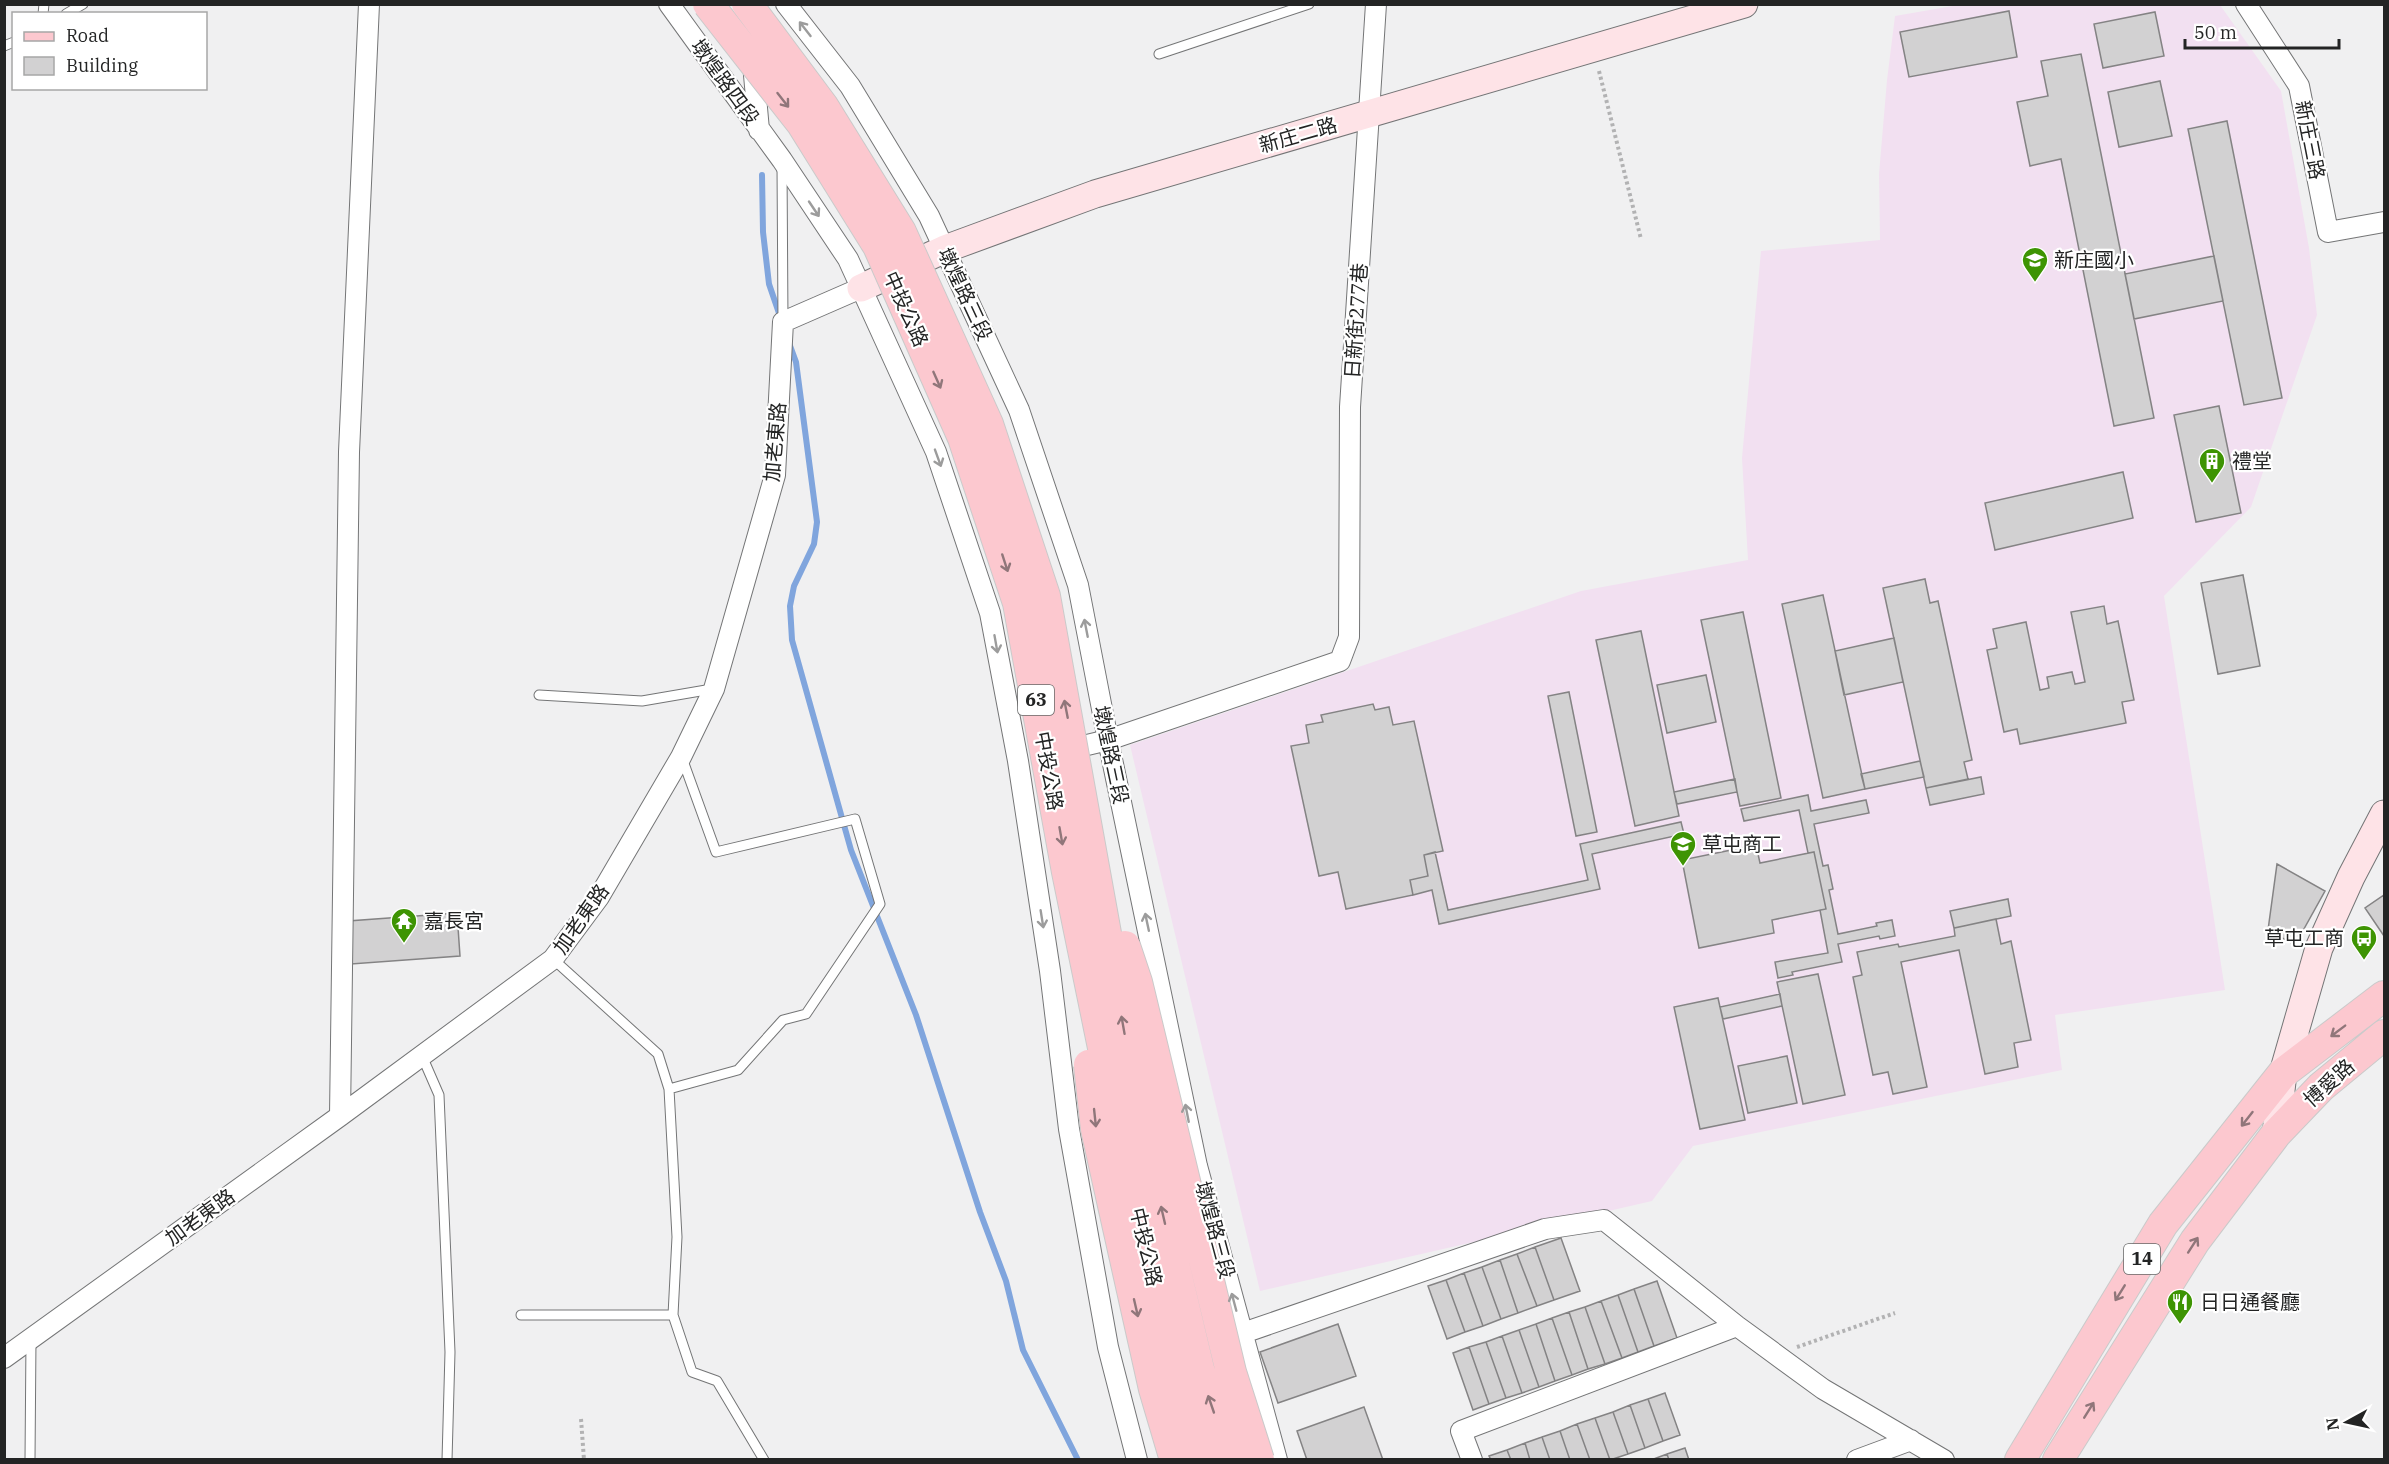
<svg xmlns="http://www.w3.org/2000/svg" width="2389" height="1464" viewBox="0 0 2389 1464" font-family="'IBM Plex Serif','Noto Sans TC',serif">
  <rect width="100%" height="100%" fill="#f0f0f1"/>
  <!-- education -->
  <path fill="#f2e0f1" d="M1964 4 2220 5 2281 91 2309 248 2317 315 2251 507 2164 596 2225 990 2055 1015 2062 1070 1693 1146 1652 1201 1260 1291 1130 745 1581 591 1748 560 1742 458 1761 251 1880 240 1879 174 1887 80 1895 16Z"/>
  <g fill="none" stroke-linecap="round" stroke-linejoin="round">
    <!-- stream -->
    <path stroke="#80a5dd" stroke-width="6" d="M762 175 763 232 769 284 781 319
      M789 343 796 362 817 522 814 544 794 586 790 606 792 640 851 850 916 1015 980 1212 1006 1281 1023 1350 1078 1460"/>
  </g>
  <!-- building -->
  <path fill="#d2d1d2" stroke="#848384" stroke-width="1.5" d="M2009 11 2017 57 1909 77 1900 32Z
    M2155 12 2164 56 2103 68 2094 24Z
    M2081 54 2154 418 2114 426 2061 159 2030 166 2017 102 2048 96 2041 61Z
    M2160 81 2172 136 2119 147 2108 92Z
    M2227 121 2282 398 2244 405 2188 129Z
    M2214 256 2223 301 2134 319 2125 274Z
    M2219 406 2241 513 2196 522 2174 415Z
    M2123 472 2133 518 1995 550 1985 503Z
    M2243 575 2260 666 2218 674 2201 583Z
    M1925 579 1930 603 1938 601 1972 760 1964 762 1968 779 1926 788 1883 588Z
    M1823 595 1865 789 1823 798 1782 604Z
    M2104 606 2107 624 2118 621 2134 700 2122 702 2126 723 2020 744 2017 729 2004 732 1987 650 1997 648 1993 629 2026 622 2040 690 2049 688 2047 677 2072 672 2075 684 2085 682 2071 612Z
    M1743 612 1781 798 1740 806 1701 620Z
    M1641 631 1679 816 1635 826 1596 640Z
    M1894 638 1903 682 1844 695 1835 651Z
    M1706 675 1716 722 1667 733 1657 685Z
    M1569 692 1597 832 1576 836 1548 696Z
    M1373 704 1375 710 1389 707 1393 725 1414 721 1443 851 1424 855 1428 876 1410 880 1413 895 1346 909 1338 872 1319 876 1291 746 1309 743 1306 725 1323 722 1321 715Z
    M1920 761 1924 777 1865 789 1861 774Z
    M1981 777 1984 794 1930 805 1926 788Z
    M1735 779 1737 792 1677 804 1674 792Z
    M1808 795 1811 811 1866 800 1869 813 1814 824 1823 866 1828 865 1833 889 1829 890 1838 934 1877 926 1876 923 1892 920 1895 936 1880 939 1879 936 1838 944 1842 962 1792 972 1793 975 1778 978 1775 962 1828 953 1820 910 1826 909 1814 852 1808 853 1799 810 1744 821 1741 809Z
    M1681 822 1684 834 1592 854 1600 889 1439 924 1432 890 1413 895 1410 880 1428 876 1424 855 1435 852 1448 910 1588 880 1580 844Z
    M1756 845 1760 863 1814 852 1826 909 1772 920 1774 933 1699 948 1682 860Z
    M2277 864 2325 891 2295 945 2268 930Z
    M2384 895V936L2365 908Z
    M2008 899 2011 916 1954 928 1950 911Z
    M457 913 460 956 351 964 348 921Z
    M1996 919 2001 944 2011 941 2031 1040 2014 1043 2018 1067 1985 1074 1959 950 1901 962 1927 1087 1893 1094 1888 1072 1873 1075 1853 977 1862 975 1857 952 1898 944 1899 947 1955 936 1954 928Z
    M1818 974 1845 1095 1803 1104 1777 982Z
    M1780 994 1782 1006 1723 1019 1720 1007Z
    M1718 998 1745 1120 1700 1129 1674 1007Z
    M1787 1056 1797 1103 1748 1113 1738 1066Z
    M1561 1238 1580 1291 1554 1300 1535 1247Z
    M1535 1247 1554 1300 1537 1306 1517 1254Z
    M1517 1254 1537 1306 1518 1313 1500 1260Z
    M1500 1260 1518 1313 1501 1319 1482 1267Z
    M1482 1267 1501 1319 1483 1326 1464 1273Z
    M1464 1273 1483 1326 1465 1332 1446 1280Z
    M1446 1280 1465 1332 1447 1339 1428 1286Z
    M1657 1281 1677 1338 1654 1346 1634 1289Z
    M1634 1289 1654 1346 1638 1352 1618 1295Z
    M1618 1295 1638 1352 1622 1358 1601 1301Z
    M1601 1301 1622 1358 1605 1364 1585 1307Z
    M1585 1307 1605 1364 1588 1369 1569 1312Z
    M1569 1312 1588 1369 1572 1375 1552 1318Z
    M1552 1318 1572 1375 1555 1381 1536 1324Z
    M1338 1324 1356 1376 1278 1403 1260 1352Z
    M1536 1324 1555 1381 1539 1387 1519 1330Z
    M1519 1330 1539 1387 1522 1393 1502 1336Z
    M1502 1336 1522 1393 1506 1398 1486 1342Z
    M1486 1342 1506 1398 1489 1404 1469 1347Z
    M1469 1347 1489 1404 1473 1410 1453 1353Z
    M1665 1393 1680 1435 1663 1441 1648 1399Z
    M1648 1399 1663 1441 1645 1448 1630 1405Z
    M1630 1405 1645 1448 1628 1454 1613 1412Z
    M1364 1407 1383 1460H1307L1297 1431Z
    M1613 1412 1628 1454 1610 1460 1595 1418Z
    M1595 1418 1610 1460H1590L1577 1424Z
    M1577 1424 1590 1460H1570L1560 1431Z
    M1560 1431 1570 1460H1550L1542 1437Z
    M1542 1437 1550 1460H1530L1525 1443Z
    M1525 1443 1530 1460H1511L1507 1450Z
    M1685 1448 1689 1460H1669L1667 1454Z
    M1507 1450 1511 1460H1491L1489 1456Z
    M1667 1454 1669 1460H1651Z"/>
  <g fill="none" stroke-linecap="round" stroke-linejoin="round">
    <!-- lane casing -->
    <g stroke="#747576" stroke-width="11">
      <path id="lane" d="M43 14 44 4
        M66 14 83 4
        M4 46 14 42
        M1159 54 1309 4
        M782 165 783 322
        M539 695 642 701 712 689
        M553 959 658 1054 669 1089 677 1237 673 1315 692 1372 717 1381 764 1460
        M422 1056 439 1095 450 1352 447 1460
        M669 1089 738 1070 783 1020 806 1014 880 904 855 819 716 852 682 758
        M521 1315H673
        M30 1460 31 1339"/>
    </g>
    <!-- street casing -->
    <g stroke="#747576" stroke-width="22">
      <path id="street" d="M669 4 782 160 848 259 936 452 990 613 1018 761 1050 971 1069 1129 1108 1347 1137 1460
        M786 4 850 86 929 216 1019 410 1078 585 1108 740 1197 1166 1277 1460
        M2246 4 2299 86 2328 232 2384 222
        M753 64 759 130
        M1062 751 1108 740 1340 661 1349 637 1350 407 1376 4
        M340 1116 349 452 369 4
        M1243 1333 1545 1229 1604 1220 1737 1326 1823 1389 1944 1460
        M4 1358 340 1116 553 959 599 897 681 757 714 689 775 475 783 322 861 288
        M1472 1460 1461 1431 1737 1326
        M1857 1460 1911 1440"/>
    </g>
    <!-- secondary casing -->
    <g stroke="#747576" stroke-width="29">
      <path id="secondary" d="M861 288 945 249 1095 194 1744 4
        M2276 1134 2283 1073 2319 948 2351 877 2384 814"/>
    </g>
    <!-- primary casing -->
    <g stroke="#cacaca" stroke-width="32">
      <path id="primary" d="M2020 1460 2163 1224 2283 1073 2384 996
        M2058 1460 2195 1241 2276 1134 2321 1087 2384 1035"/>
    </g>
    <!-- path -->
    <path stroke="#b2b2b3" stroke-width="4" stroke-dasharray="3 3" stroke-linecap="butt" d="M1599 71 1641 239
      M1797 1347 1895 1313
      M581 1419 584 1460"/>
    <!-- lane -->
    <use href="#lane" stroke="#fff" stroke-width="9"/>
    <!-- street -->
    <use href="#street" stroke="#fff" stroke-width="20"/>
    <!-- secondary -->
    <use href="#secondary" stroke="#fee3e7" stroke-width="27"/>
    <!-- primary -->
    <use href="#primary" stroke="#fcc8cf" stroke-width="30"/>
    <!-- primary-bridge casing -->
    <g stroke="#cacaca" stroke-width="32" stroke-linecap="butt">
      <path id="primary-bridge" d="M708 4 802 124 878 246 963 438 1018 603 1067 872 1118 1121 1175 1375 1203 1460
        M747 4 823 106 901 232 988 424 1045 596 1139 1116 1199 1369 1230 1460
        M1125 946 1137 982 1231 1372 1259 1460
        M1089 1065 1096 1129 1154 1389 1175 1460"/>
    </g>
    <!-- primary-bridge -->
    <use href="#primary-bridge" stroke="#fcc8cf" stroke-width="30"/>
  </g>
  <!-- one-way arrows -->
  <defs><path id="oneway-shaft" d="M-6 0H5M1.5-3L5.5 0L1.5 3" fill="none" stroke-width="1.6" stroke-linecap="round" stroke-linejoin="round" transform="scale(1.5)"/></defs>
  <g stroke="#9c9c9c">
    <use href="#oneway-shaft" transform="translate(805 29) rotate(-128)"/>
    <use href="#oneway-shaft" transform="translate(814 209) rotate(56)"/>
    <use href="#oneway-shaft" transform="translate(938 458) rotate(70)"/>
    <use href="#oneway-shaft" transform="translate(1086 628) rotate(-101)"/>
    <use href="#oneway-shaft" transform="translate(996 644) rotate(80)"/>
    <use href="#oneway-shaft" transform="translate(1042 919) rotate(81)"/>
    <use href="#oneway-shaft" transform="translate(1147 922) rotate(-102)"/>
    <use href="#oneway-shaft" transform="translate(1187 1113) rotate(-101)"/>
    <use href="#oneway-shaft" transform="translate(1234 1302) rotate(-105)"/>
  </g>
  <g stroke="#90767a">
    <use href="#oneway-shaft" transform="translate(783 100) rotate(52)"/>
    <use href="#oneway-shaft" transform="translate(937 380) rotate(66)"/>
    <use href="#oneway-shaft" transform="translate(1005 563) rotate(72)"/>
    <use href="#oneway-shaft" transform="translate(1066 709) rotate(-101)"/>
    <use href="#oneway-shaft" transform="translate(1061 836) rotate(80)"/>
    <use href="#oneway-shaft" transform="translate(1123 1025) rotate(-100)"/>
    <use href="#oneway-shaft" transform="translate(2338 1031) rotate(143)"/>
    <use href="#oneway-shaft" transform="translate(1095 1118) rotate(84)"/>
    <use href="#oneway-shaft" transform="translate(2247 1119) rotate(128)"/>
    <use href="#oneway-shaft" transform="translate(1163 1215) rotate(-103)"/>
    <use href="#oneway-shaft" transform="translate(2193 1245) rotate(-57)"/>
    <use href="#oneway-shaft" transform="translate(2120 1293) rotate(122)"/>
    <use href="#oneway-shaft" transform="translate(1136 1308) rotate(77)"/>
    <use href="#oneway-shaft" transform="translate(1211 1404) rotate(-109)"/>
    <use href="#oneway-shaft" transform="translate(2089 1410) rotate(-58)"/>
  </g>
  <!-- icons -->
  <defs>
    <g id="school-pin" transform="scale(1.35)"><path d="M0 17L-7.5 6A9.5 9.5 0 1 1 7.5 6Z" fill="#3e9403" stroke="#fff"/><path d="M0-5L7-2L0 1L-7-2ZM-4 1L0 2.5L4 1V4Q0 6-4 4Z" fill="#fff"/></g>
    <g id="building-pin" transform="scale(1.35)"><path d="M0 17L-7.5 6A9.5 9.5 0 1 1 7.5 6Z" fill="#3e9403" stroke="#fff"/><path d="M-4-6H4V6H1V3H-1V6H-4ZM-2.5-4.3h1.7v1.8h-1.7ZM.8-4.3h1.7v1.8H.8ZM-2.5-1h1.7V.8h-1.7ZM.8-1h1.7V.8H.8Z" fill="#fff"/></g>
    <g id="temple-pin" transform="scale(1.35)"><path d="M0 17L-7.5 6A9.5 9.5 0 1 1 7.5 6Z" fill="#3e9403" stroke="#fff"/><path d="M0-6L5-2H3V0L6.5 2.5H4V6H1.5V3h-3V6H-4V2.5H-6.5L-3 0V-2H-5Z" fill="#fff"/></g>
    <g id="bus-pin" transform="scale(1.35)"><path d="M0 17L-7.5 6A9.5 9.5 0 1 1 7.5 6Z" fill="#3e9403" stroke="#fff"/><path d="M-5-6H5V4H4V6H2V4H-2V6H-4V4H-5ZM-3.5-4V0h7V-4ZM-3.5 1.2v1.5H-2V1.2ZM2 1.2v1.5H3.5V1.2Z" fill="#fff"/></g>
    <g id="restaurant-pin" transform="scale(1.35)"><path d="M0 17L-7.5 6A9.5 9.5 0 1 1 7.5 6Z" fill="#3e9403" stroke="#fff"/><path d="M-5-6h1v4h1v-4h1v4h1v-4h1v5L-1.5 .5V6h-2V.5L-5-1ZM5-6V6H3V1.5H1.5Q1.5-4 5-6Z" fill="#fff"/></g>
  </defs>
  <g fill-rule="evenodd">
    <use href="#school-pin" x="2035" y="260"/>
    <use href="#building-pin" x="2212" y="461"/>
    <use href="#school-pin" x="1683" y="844"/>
    <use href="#temple-pin" x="404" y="921"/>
    <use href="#bus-pin" x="2364" y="938"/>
    <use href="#restaurant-pin" x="2180" y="1302"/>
  </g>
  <g text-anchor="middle" stroke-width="4.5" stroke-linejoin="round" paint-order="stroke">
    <!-- shield labels -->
    <g fill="#fff" stroke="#656666" stroke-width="1.5">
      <rect x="1018" y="685" width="36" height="30" rx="4.5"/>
      <rect x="2124" y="1244" width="36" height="30" rx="4.5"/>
    </g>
    <g font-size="18" font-weight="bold" fill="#232424">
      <text x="1036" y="706">63</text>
      <text x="2142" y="1265">14</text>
    </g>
    <!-- street labels -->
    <g font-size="20" fill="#232424" stroke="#fff">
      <text transform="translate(725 82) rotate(54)" y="7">墩煌路四段</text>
      <text transform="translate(1298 135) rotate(-16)" y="7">新庄二路</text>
      <text transform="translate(2310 140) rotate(79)" y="7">新庄三路</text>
      <text transform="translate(965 294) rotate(65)" y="7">墩煌路三段</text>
      <text transform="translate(906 309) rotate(66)" y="7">中投公路</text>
      <text transform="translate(1356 321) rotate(-86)" y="7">日新街277巷</text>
      <text transform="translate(775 442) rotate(-85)" y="7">加老東路</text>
      <text transform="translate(1111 755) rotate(78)" y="7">墩煌路三段</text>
      <text transform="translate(1049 771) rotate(80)" y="7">中投公路</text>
      <text transform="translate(581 919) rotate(-55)" y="7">加老東路</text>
      <text transform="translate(2329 1083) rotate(-42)" y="7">博愛路</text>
      <text transform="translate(200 1217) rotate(-36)" y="7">加老東路</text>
      <text transform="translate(1215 1230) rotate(75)" y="7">墩煌路三段</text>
      <text transform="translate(1146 1247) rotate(77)" y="7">中投公路</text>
    </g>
    <!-- poi labels -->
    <g font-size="20" fill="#232424" stroke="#fff" text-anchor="start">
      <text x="2054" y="267">新庄國小</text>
      <text x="2232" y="468">禮堂</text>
      <text x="1702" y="851">草屯商工</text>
      <text x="424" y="928">嘉長宮</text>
      <text x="2344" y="945" text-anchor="end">草屯工商</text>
      <text x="2200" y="1309">日日通餐廳</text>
    </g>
  </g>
  <!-- border -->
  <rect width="2389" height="1464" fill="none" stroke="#232424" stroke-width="12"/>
  <!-- legend -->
  <rect x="12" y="12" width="195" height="78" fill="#ffffff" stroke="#a7a7a7" stroke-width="1.5"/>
  <rect x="24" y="32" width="30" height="9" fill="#fcc8cf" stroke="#a7a7a7" stroke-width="1.5"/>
  <text x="66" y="42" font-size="18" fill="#232424">Road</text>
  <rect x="24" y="57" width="30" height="18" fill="#d2d1d2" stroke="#a7a7a7" stroke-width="1.5"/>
  <text x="66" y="72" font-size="18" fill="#232424">Building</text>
  <!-- north arrow -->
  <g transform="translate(2347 1422) rotate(262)" stroke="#ffffff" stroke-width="4.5" paint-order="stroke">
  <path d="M0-4.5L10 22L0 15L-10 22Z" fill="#232424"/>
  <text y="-9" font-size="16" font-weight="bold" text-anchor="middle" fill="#232424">N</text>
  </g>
  <!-- scale -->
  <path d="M2185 39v9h154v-9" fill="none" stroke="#232424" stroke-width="3"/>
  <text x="2194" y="39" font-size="18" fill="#232424" stroke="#ffffff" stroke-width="4.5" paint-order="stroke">50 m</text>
</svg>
